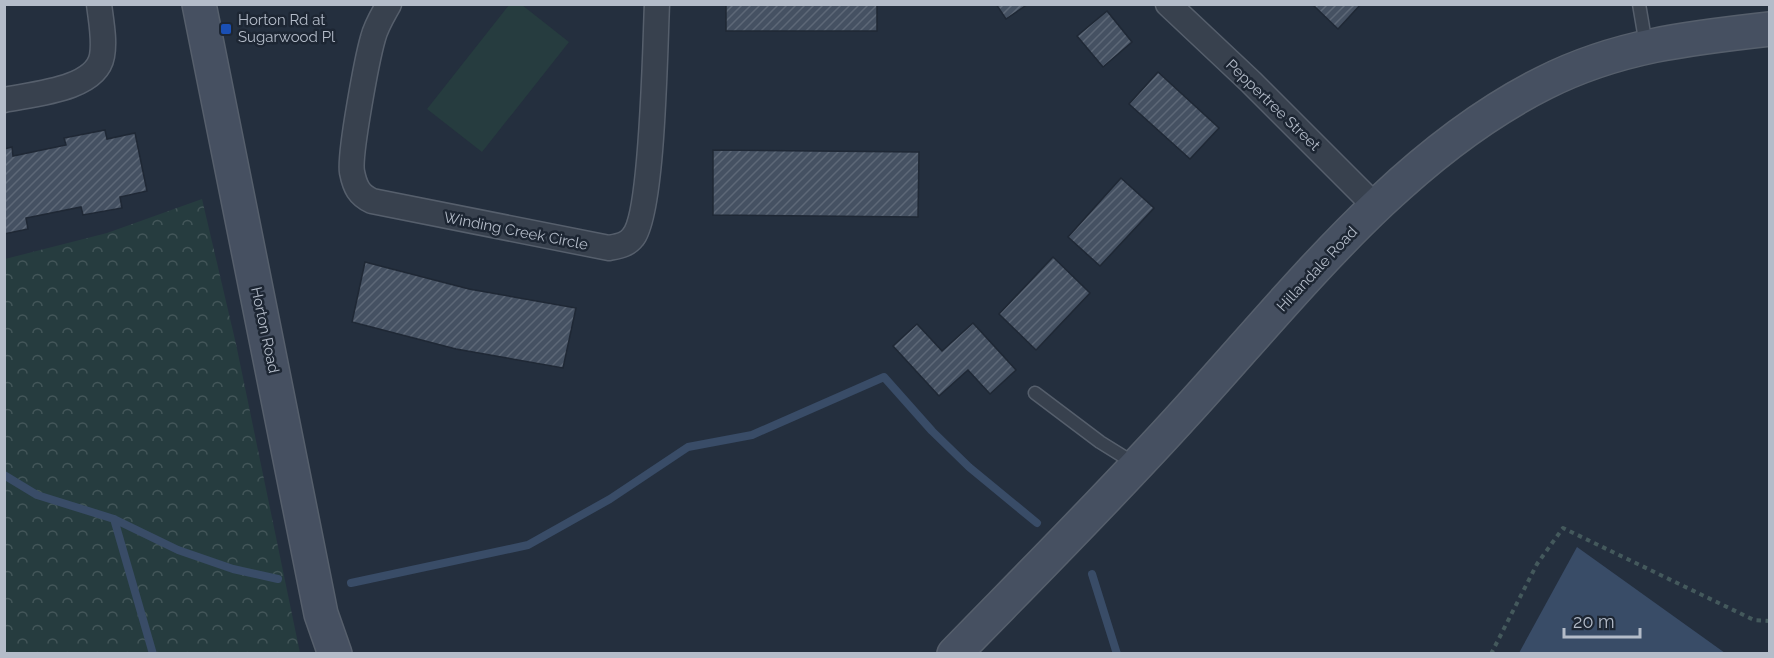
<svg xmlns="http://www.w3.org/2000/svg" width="1774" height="658" viewBox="0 0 1774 658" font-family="Raleway,sans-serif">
  <defs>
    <pattern id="forest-crowns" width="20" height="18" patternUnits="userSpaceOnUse" patternTransform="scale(1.5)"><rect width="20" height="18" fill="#263c3f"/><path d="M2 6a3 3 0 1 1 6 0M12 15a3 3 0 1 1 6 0" fill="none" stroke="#435659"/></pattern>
    <pattern id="building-hatch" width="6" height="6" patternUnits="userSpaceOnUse" patternTransform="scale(1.5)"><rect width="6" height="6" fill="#455162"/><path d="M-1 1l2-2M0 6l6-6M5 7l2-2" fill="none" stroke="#5d6877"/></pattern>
  </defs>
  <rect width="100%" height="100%" fill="#242f3e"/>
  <!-- grass -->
  <path fill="#263c3f" d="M509 5H522L569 42 482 152 427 109Z"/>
  <!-- forest -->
  <path fill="url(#forest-crowns)" d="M202 199 236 344 300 653H5V259L107 233Z"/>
  <!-- water -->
  <path fill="#394c67" d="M1577 547 1725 653H1519Z"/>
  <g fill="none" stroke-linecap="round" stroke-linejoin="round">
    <!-- stream -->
    <path stroke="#394c67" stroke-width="8" d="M4 475 37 495 114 519 178 550 233 569 278 579
      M114 519 153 654
      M1092 574 1117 654
      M351 583 528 545 610 499 688 447 752 435 884 377 932 431 969 467 1037 523"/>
  </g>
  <!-- building -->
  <path fill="url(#building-hatch)" stroke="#1f2835" stroke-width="1.5" d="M726 4H877V31H726Z
    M996 4H1028L1006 19Z
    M1312 4H1361L1338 29Z
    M1107 11 1132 42 1103 67 1077 36Z
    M1158 72 1219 128 1190 159 1129 104Z
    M105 130 107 139 135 133 147 191 120 197 122 208 83 215 81 207 26 218 28 229 4 234V149L12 147 13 156 66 145 64 138Z
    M713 150 919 152 918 217 713 215Z
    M1121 178 1154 208 1100 266 1068 237Z
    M1053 257 1090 293 1036 350 999 314Z
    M365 262 469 289 576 308 563 368 456 349 352 322Z
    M973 323 1016 370 990 394 968 370 939 396 893 346 917 324 942 351Z"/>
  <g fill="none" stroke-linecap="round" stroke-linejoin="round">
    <!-- lane casing -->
    <g stroke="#565f6c" stroke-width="15">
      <path id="lane" d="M1639 4 1646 45
        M1035 393 1100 442 1137 465"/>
    </g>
    <!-- street casing -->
    <g stroke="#565f6c" stroke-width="27">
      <path id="street" d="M389 4C383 15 376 26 373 38 367 59 349 155 352 172 355 187 359 195 372 201L609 248C619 246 627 245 633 237 653 213 655 45 657 4
        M1168 4 1251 82 1376 207
        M4 100C32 94 96 90 102 56 105 40 101 21 99 4"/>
    </g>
    <!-- secondary casing -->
    <g stroke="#565f6c" stroke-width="36">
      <path id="secondary" d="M199 4 321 614 335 654
        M954 654C1032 574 1111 495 1186 412 1293 295 1400 155 1544 83 1617 46 1689 38 1770 29"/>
    </g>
    <!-- path -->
    <path stroke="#44595c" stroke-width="4" stroke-dasharray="4.5 4.5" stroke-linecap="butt" d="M1491 654 1537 564 1563 528 1754 620 1770 621"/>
    <!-- lane -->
    <use href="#lane" stroke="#38414e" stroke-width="12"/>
    <!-- street -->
    <use href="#street" stroke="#38414e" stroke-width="24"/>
    <!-- secondary -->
    <use href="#secondary" stroke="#465061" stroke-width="33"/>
  </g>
  <!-- markers -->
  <rect fill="#1a4fb4" stroke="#1d2633" stroke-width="2" x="220" y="23" width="12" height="12" rx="3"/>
  <g text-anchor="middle" stroke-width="5" stroke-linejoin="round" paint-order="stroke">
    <!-- poi labels -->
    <g font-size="15" fill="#b4bcc9" stroke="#1d2633" text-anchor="start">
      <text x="238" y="25">Horton Rd at<tspan x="238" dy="17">Sugarwood Pl</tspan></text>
    </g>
    <!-- street labels -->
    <g font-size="15" fill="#b4bcc9" stroke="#1d2633">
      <text transform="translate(1273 105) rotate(44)" y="5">Peppertree Street</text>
      <text transform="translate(516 231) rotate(11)" y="5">Winding Creek Circle</text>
      <text transform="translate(1317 269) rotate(-47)" y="5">Hillandale Road</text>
      <text transform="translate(265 330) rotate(78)" y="5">Horton Road</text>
    </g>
  </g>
  <!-- border -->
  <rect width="1774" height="658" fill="none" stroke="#b4bcc9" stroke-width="12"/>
  <!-- scale -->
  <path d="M1564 628v9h76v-9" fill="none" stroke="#b4bcc9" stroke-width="3"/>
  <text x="1573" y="628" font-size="18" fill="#b4bcc9" stroke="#1d2633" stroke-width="4.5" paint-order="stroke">20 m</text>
</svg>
